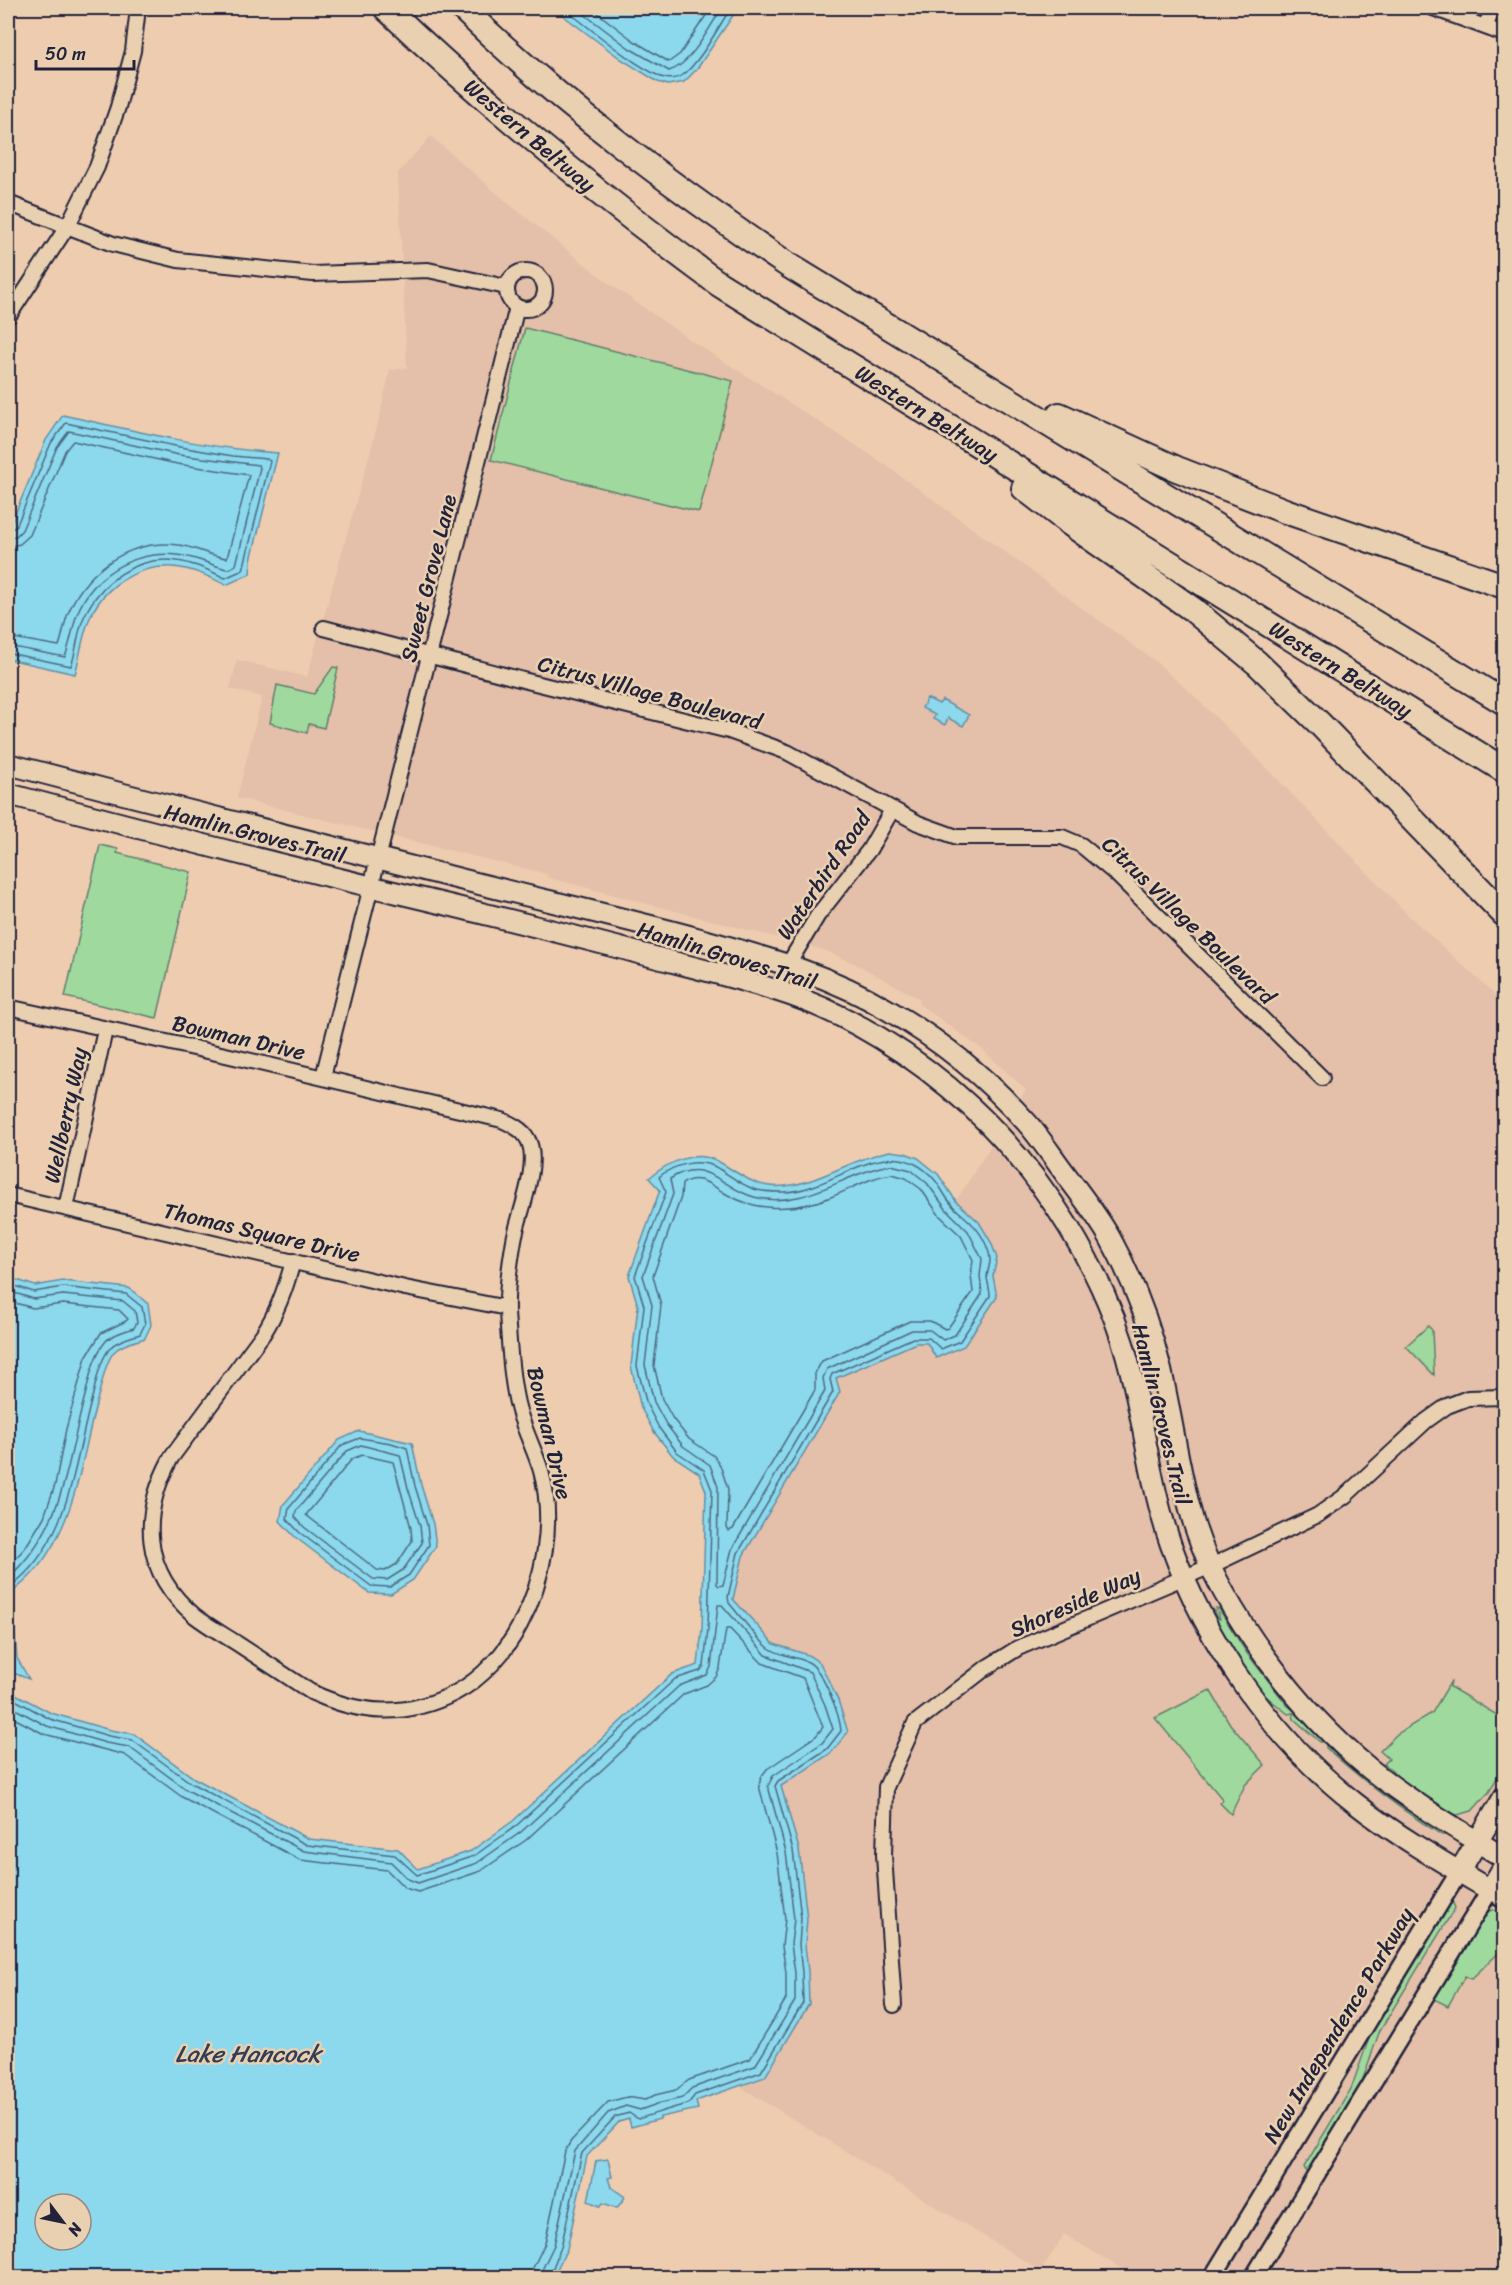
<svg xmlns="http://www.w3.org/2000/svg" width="1512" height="2285" viewBox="0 0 1512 2285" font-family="Sriracha,sans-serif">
  <rect width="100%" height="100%" fill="#eeccb0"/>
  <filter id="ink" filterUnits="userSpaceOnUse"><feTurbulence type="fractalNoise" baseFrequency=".0167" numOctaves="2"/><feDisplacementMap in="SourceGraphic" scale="12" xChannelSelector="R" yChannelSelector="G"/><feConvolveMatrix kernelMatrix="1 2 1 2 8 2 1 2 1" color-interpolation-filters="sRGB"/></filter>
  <g filter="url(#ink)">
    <!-- built -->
    <path fill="#e4bfa9" d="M431 136 504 200 607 282 687 338 877 459 1156 662 1192 694 1265 766 1408 915 1504 1003V2277H1135L1064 2234 1041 2271 739 2086 765 2077 783 2046 808 1971 805 1945 807 1919 799 1849 781 1786 831 1753 846 1721 828 1676 814 1658 774 1644 733 1599 743 1556 840 1392 836 1378 916 1343H927L936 1357 993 1276 997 1258 979 1222 956 1201 1026 1090 983 1050 919 1004 920 999 856 964 821 949 546 877 547 874 237 798 262 697 230 689 237 660 307 677 378 424 390 370 407 368 398 173Z"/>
    <!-- green -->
    <path fill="#a0d99e" stroke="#617e6c" stroke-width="1.5" d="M525 328 733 381 699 512 491 460Z
      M333 667 338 668 324 728 309 724 307 733 270 723 277 685 314 694Z
      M100 845 118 849 117 853 191 872 157 1018 65 997Z
      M1428 1326 1432 1330 1434 1375 1406 1346Z
      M1216 1608 1219 1609 1246 1652 1287 1705 1446 1832 1445 1835H1442C1400 1810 1363 1781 1326 1748V1742H1320L1294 1719 1293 1713 1288 1714 1257 1689 1233 1652 1214 1618 1212 1614 1213 1609 1218 1619H1220Z
      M1451 1681 1450 1687 1500 1717 1504 1709V1765L1489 1792 1472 1811 1457 1815 1448 1813 1396 1778 1393 1771 1384 1764 1389 1759 1380 1751 1397 1734 1432 1713Z
      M1210 1690 1230 1724 1265 1765 1245 1785 1231 1814 1220 1803 1223 1800 1155 1718Z
      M1453 1903 1455 1908 1380 2030 1359 2090 1311 2169 1306 2171 1304 2167 1351 2089 1372 2030 1444 1912 1450 1904Z
      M1497 1909 1504 1910V1948L1471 1979 1465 1976 1448 2006 1432 1998 1483 1917 1489 1911Z"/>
    <!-- water -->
    <path fill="#8cd8ec" stroke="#628fa5" stroke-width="1.5" fill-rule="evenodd" d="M553 8H738L697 69 684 82 668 85 658 82 621 59Z
      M63 415C134 431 205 448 278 453L251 560 250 574 226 585C210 577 191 568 173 567 137 565 103 586 89 620 82 637 80 657 75 674L8 659V531L46 440Z
      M927 698 939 704 942 700 969 715 963 726 948 718 945 725 933 719 935 715 922 708Z
      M890 1151 905 1153 918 1158 938 1174 956 1201 979 1222 991 1242 997 1258 993 1276 997 1297 964 1346 936 1358 927 1343H916L836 1378 840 1392 743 1556 733 1599 774 1644 808 1655 820 1663 838 1700 848 1732 831 1753 781 1786 799 1849 807 1919 805 1945 808 1971 809 2004 765 2077 696 2101 698 2109 660 2117V2119L631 2127 629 2119 619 2122 587 2156 567 2249 553 2277H8V1690L51 1713 110 1730 134 1734 194 1778 309 1839 398 1849 418 1869 471 1851 513 1821 672 1674 698 1665 702 1629 706 1491 699 1473 673 1456 654 1432 641 1408 631 1366 638 1306 629 1276 660 1190 649 1178C668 1162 697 1148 721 1163 743 1176 757 1189 785 1186 822 1182 853 1158 890 1151ZM45 2204H81V2240H45Z
      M8 1277 35 1286 63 1281 129 1288 148 1304 151 1325 145 1338C137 1341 122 1344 116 1350 106 1359 103 1380 99 1393 79 1465 75 1549 8 1595Z
      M359 1431 412 1443 421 1485 433 1524 436 1546 413 1580 391 1594 369 1593 295 1537 280 1521 283 1505 339 1440Z
      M8 1621 14 1624 17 1658 29 1679 8 1671Z
      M608 2159 612 2177 608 2178 611 2187 625 2197 617 2208 603 2203 600 2206 588 2201 596 2161Z"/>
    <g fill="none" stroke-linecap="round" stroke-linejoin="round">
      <!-- shore -->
      <path stroke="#4c6b82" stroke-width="1.5" d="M563 8C592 29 628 62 661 77 668 80 677 79 683 75 701 61 718 27 731 8
        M576 8 629 48 669 71C690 66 710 26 722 8
        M591 8 634 41 669 62 680 54 711 8
        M8 530 16 527 51 443 66 423 180 447 233 456 267 459 270 461 243 570 225 578C211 571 194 563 177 561 137 555 100 582 84 617 77 632 77 650 71 666L8 653
        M8 538 16 536 22 530 57 447 69 431 179 455 258 465 260 468 236 565C233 567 230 569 227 569 224 569 198 559 192 558 145 544 92 570 76 617 72 630 70 644 65 657L8 646
        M8 547 20 544 30 535 65 451 73 441 177 464 249 475 227 558C212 557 195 547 179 545 132 538 87 569 69 611 64 622 63 635 59 646L8 637
        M891 1165 911 1170 927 1183 946 1209 968 1231 982 1259 980 1276 982 1294 955 1335 943 1340 930 1330H912L827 1369 823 1378 825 1391 732 1549 723 1585 719 1586 717 1584 718 1487 710 1465 683 1446 666 1424 654 1402 645 1365 652 1305 643 1276 673 1194 670 1179C707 1155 722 1189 754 1197 806 1210 844 1172 891 1165Z
        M892 1174 906 1178 921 1189 939 1215 961 1236 973 1260 971 1275 973 1292 948 1328 945 1329 930 1321H910L822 1361 815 1373V1390L733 1529 729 1531 727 1528 728 1489 720 1465 714 1456 689 1439 673 1419 662 1399 654 1365 661 1305 653 1276 681 1197 682 1184C699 1172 713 1187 728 1195 741 1202 753 1206 767 1207 788 1209 811 1205 831 1197 852 1189 869 1177 892 1174Z
        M8 1284 34 1292 63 1287 126 1294 142 1307 145 1324 140 1334C132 1337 117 1340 111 1347 100 1359 97 1379 93 1394 74 1461 70 1545 8 1588
        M8 1291 34 1299 63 1295 123 1301 135 1311 137 1322 134 1328C126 1331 112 1334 106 1341 94 1355 90 1375 86 1392 66 1463 66 1525 8 1578
        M8 1301 33 1308 63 1304 119 1310 128 1319 126 1321 101 1333 86 1357 66 1429 55 1485 44 1517 25 1548 8 1566
        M360 1438 391 1443 407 1448 415 1486 427 1525 429 1545 409 1575 390 1587 371 1586 299 1532 287 1519 289 1508 342 1445Z
        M361 1445 400 1455 408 1488 420 1526 422 1543 403 1570 387 1580 373 1579 304 1527 295 1517 296 1511 347 1451Z
        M362 1455 393 1462 411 1528 412 1541 397 1564 385 1571 377 1570 306 1515 352 1459Z
        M8 1696 50 1719 109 1736 132 1740 191 1783 307 1845 395 1855 417 1875 474 1856 516 1826 675 1679 700 1671 704 1666 708 1629 712 1490 704 1470 677 1452 659 1428 647 1405 637 1366 644 1306 635 1276 666 1192 659 1177C674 1164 701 1157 719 1169 731 1176 741 1185 754 1189 762 1192 773 1192 782 1192 835 1193 887 1126 934 1179 941 1187 945 1197 952 1205 958 1212 966 1217 972 1224 980 1231 990 1249 990 1260 990 1266 987 1272 987 1278 988 1284 990 1290 990 1296L960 1341 941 1349 929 1338H913L832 1374 830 1379 833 1392 738 1553 728 1597 729 1603C742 1618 754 1636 769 1648 780 1656 797 1657 808 1662 823 1669 840 1716 841 1731L827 1749 778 1781 775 1786 793 1850 801 1918 799 1945 802 1972 803 2003 761 2072 695 2095 688 2104C670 2108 655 2114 638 2119L629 2113 615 2117 582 2153 561 2247 549 2278
        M8 1705 47 1726 106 1743 129 1747 187 1790 304 1851 391 1862 408 1879 418 1883 477 1863 521 1832 679 1686 707 1675 711 1667 718 1605H722L766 1655 810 1672 825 1705 833 1729 822 1743 773 1776 768 1786 786 1852 794 1919 791 1944 795 1973V2001L755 2066 692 2088 682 2098 657 2104 640 2110 626 2106 608 2113 575 2151 554 2245 542 2270 541 2278
        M8 1715 44 1734 125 1755 182 1797 300 1860 387 1870 405 1888 418 1892 481 1871 526 1840 684 1694 707 1685 716 1677 720 1668 726 1629H730L762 1663 803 1678 823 1727 816 1736 767 1769 761 1777 759 1786 777 1853 785 1919 782 1946 786 1973V1999L750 2059 689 2080 676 2090 655 2095 645 2100 627 2097 608 2102 571 2141 565 2151 545 2243 533 2268 532 2278"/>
      <!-- minor casing -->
      <g stroke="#22223b" stroke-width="18">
        <path id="minor" d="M1433 8 1504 34
          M1485 26 1494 8
          M8 203 113 244 178 260 313 274 428 270 506 287
          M507 290a19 19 0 1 1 38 0a19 19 0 1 1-38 0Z
          M8 317 67 227 97 167 118 107 133 51 138 8
          M324 628 527 681 729 731 787 752 918 823 957 837H1062L1081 845 1116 874 1322 1078
          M778 991 789 963 818 915 869 850 892 810
          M8 1007 230 1056 502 1120C511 1124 522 1129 527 1138 542 1161 518 1215 514 1240 510 1263 506 1289 507 1312 509 1342 511 1383 519 1411 525 1432 535 1451 541 1471 555 1522 544 1580 520 1625 506 1652 482 1679 455 1693 406 1718 360 1715 311 1692 287 1676 262 1660 238 1644 224 1635 208 1626 195 1616 142 1572 140 1515 171 1458L263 1334C278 1311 286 1288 293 1261
          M323 1077 517 307
          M8 1195 405 1288 507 1308
          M66 1208 105 1030
          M894 2005 884 1855 886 1787 915 1723 986 1668 1018 1648 1211 1566 1318 1515 1345 1496 1426 1421 1447 1406 1468 1398 1504 1397"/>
      </g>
      <!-- tertiary casing -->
      <g stroke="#22223b" stroke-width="21">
        <path id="tertiary" d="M1212 2278 1459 1872
          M1253 2278 1490 1890 1504 1899"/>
      </g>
      <!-- secondary casing -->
      <g stroke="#22223b" stroke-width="24">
        <path id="secondary" d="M8 764C157 803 306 841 456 878 538 899 620 917 700 939 767 958 828 974 888 1010 940 1040 988 1079 1028 1124 1041 1139 1052 1156 1064 1172 1080 1194 1097 1215 1110 1238 1132 1278 1150 1325 1161 1370 1173 1422 1179 1476 1195 1527 1223 1613 1300 1712 1370 1769 1412 1803 1459 1830 1504 1858
          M8 794C130 826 253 858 377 888 458 907 539 927 620 948 671 962 724 974 775 990 847 1012 916 1056 971 1107 1043 1174 1107 1274 1130 1369 1145 1428 1151 1489 1171 1545 1207 1645 1272 1738 1355 1803 1397 1836 1444 1863 1490 1890L1504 1866
          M1459 1872 1504 1797"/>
      </g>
      <!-- motorway casing -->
      <g stroke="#22223b" stroke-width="28">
        <path id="motorway" d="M386 8C491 108 602 198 719 284L1504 770
          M462 8C561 104 673 187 788 265L1504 702
          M1059 415 1177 469 1285 511 1504 586
          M1024 488 1068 522 1192 609 1257 663 1320 724 1504 914"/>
      </g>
      <!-- minor -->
      <use href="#minor" stroke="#e9d0b1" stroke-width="14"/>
      <!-- tertiary -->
      <use href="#tertiary" stroke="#e9d0b1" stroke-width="16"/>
      <!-- secondary -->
      <use href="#secondary" stroke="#e9d0b1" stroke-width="20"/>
      <!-- motorway -->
      <use href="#motorway" stroke="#e9d0b1" stroke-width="24"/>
    </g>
  </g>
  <g text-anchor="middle" stroke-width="5" stroke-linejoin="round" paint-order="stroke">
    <!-- street labels -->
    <g font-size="22" fill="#22223b" stroke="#e9d0b1">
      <text transform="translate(530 135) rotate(40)" y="8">Western Beltway</text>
      <text transform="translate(927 413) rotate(32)" y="8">Western Beltway</text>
      <text transform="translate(428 578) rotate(-76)" y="8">Sweet Grove Lane</text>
      <text transform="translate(1341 669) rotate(32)" y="8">Western Beltway</text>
      <text transform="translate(650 692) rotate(15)" y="8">Citrus Village Boulevard</text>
      <text transform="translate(255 833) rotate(14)" y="8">Hamlin Groves Trail</text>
      <text transform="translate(823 875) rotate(-56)" y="8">Waterbird Road</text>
      <text transform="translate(1189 920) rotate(44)" y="8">Citrus Village Boulevard</text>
      <text transform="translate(727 955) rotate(17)" y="8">Hamlin Groves Trail</text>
      <text transform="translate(239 1037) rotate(13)" y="8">Bowman Drive</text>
      <text transform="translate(65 1115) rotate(-78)" y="8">Wellberry Way</text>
      <text transform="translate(262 1232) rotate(13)" y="8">Thomas Square Drive</text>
      <text transform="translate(1162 1414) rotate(76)" y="8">Hamlin Groves Trail</text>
      <text transform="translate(550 1433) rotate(77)" y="8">Bowman Drive</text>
      <text transform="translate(1075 1602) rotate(-24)" y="8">Shoreside Way</text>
      <text transform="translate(1338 2025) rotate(-59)" y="8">New Independence Parkway</text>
    </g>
    <!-- water labels -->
    <g font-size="24" font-style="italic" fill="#323d56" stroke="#e9d0b1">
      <text x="248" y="2062">Lake Hancock</text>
    </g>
  </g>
  <!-- margin -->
  <rect width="1512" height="2285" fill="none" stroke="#e9d0b1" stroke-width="30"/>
  <rect x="15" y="15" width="1482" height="2255" fill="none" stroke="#22223b" stroke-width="2" filter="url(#ink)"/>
  <!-- north arrow -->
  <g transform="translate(63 2222) rotate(122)"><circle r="28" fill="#e9d0b1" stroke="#998a82" stroke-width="1.5"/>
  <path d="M0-4.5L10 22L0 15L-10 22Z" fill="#22223b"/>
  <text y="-9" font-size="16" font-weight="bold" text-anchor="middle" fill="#22223b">N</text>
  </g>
  <!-- scale -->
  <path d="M36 60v9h98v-9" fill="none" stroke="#22223b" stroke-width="3"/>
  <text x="45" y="60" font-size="18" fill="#22223b" stroke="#e9d0b1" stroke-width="4.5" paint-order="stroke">50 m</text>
</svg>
